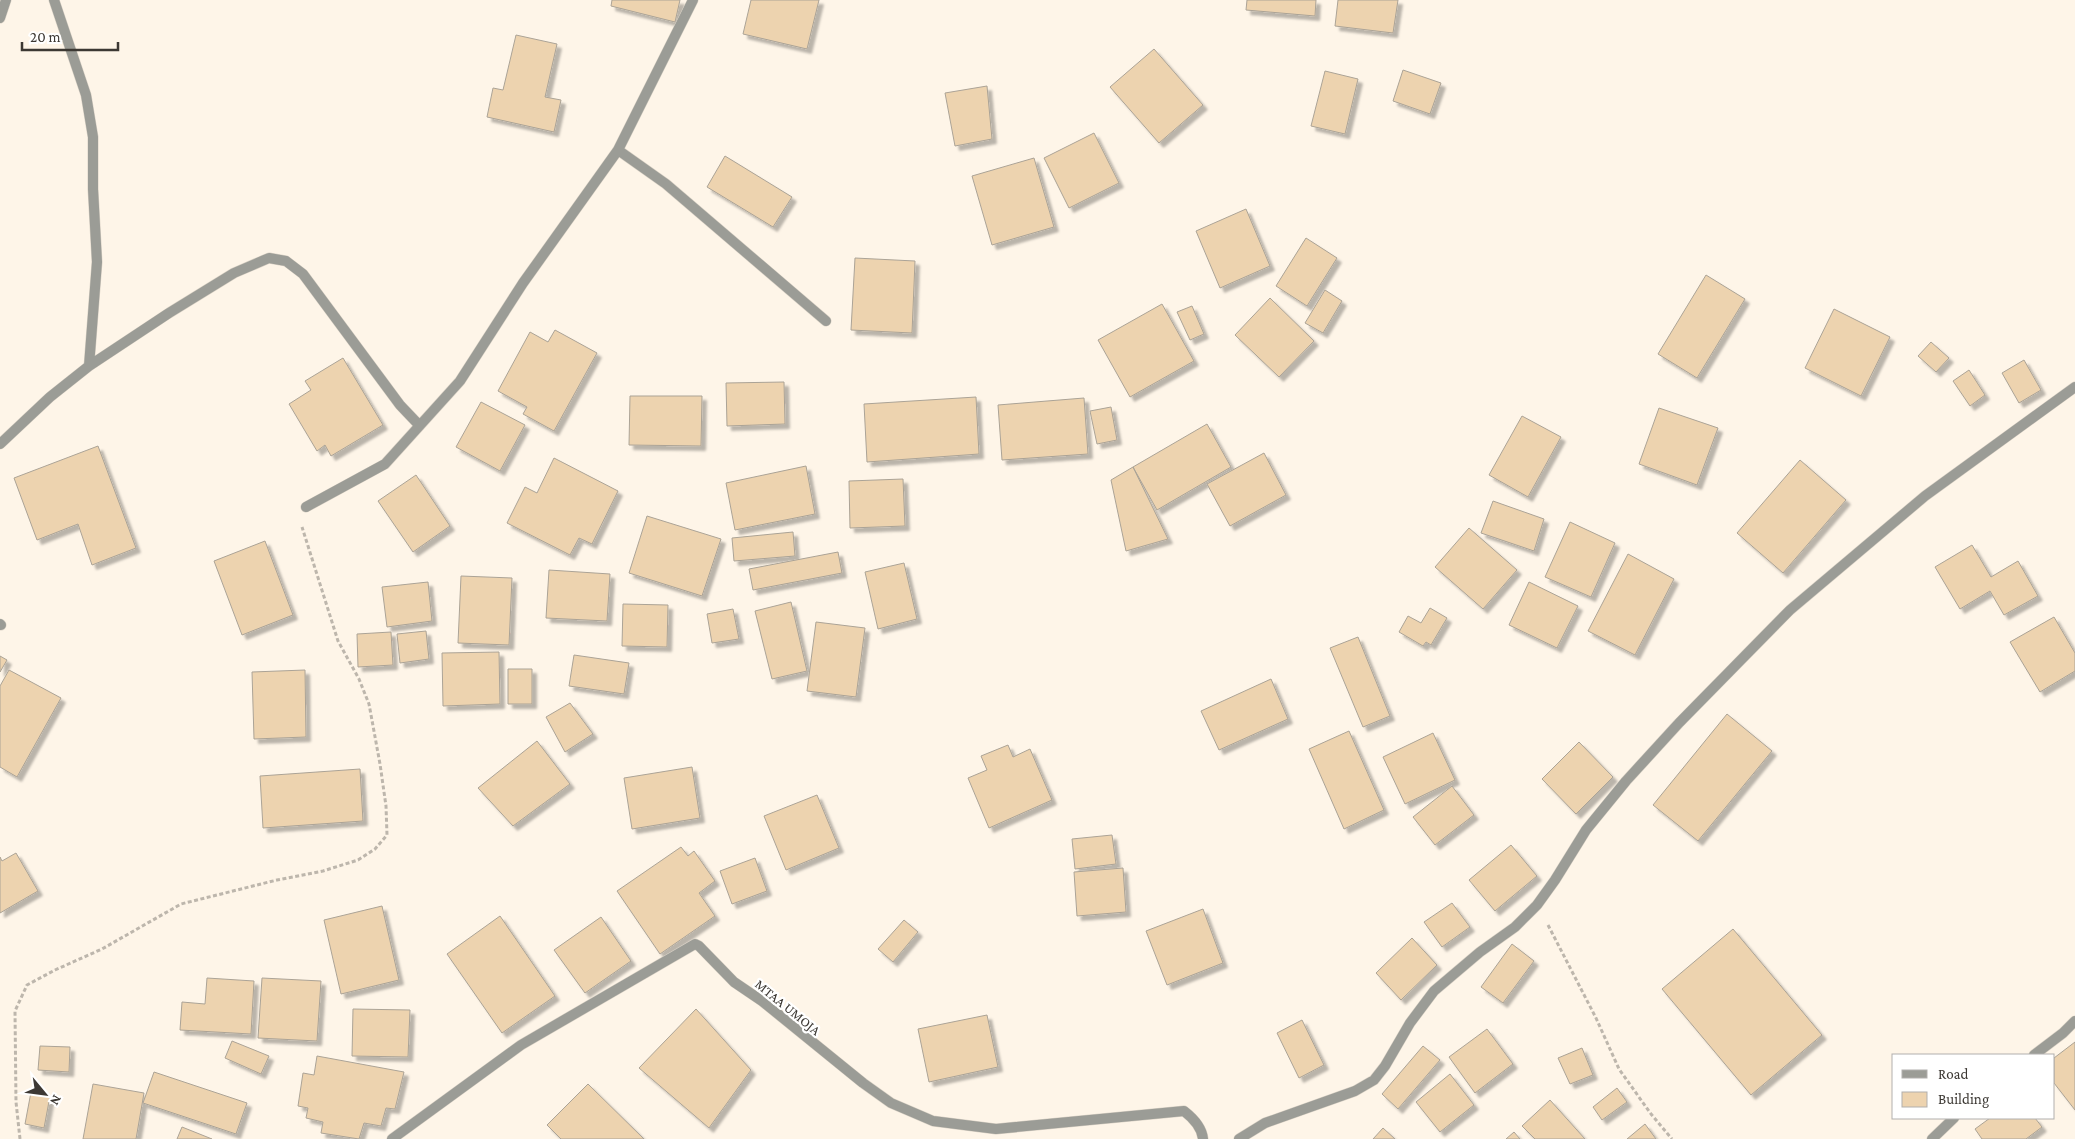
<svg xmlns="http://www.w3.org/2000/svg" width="2075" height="1139" viewBox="0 0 2075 1139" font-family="'Crimson Pro',serif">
  <defs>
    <filter id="shadow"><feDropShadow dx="4.5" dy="4.5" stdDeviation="1" flood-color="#0004"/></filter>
  </defs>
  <rect width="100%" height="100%" fill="#fef5e8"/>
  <!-- building -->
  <path fill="#edd3af" stroke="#aba396" filter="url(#shadow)" d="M612 0H680L675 22 611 6Z
    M751 0H819L807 49 743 34Z
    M1247 0H1316L1315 16 1246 10Z
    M1338 0H1398L1393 33 1335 26Z
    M516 35 557 44 545 97 561 100 554 132 487 117 493 88 503 90Z
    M1154 49 1203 105 1159 143 1110 87Z
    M1403 70 1441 83 1430 114 1393 101Z
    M1325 71 1358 79 1345 134 1311 126Z
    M987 86 992 139 955 146 945 93Z
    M1094 133 1119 183 1069 208 1044 158Z
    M725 156 792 197 773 227 707 187Z
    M1034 158 1054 227 992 245 972 176Z
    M1246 209 1270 266 1220 288 1196 231Z
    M1306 238 1337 258 1307 306 1276 286Z
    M855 258 915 261 912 333 851 330Z
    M1706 275 1745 299 1697 378 1658 354Z
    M1325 290 1342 301 1323 333 1305 323Z
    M1270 298 1314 341 1279 377 1235 335Z
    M1162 304 1194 361 1130 397 1098 340Z
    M1192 306 1204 334 1190 340 1177 312Z
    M1834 309 1890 337 1861 396 1805 368Z
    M555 330 597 353 554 431 523 414 527 407 498 391 530 332 548 342Z
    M1931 342 1949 358 1936 372 1918 356Z
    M343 358 383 425 331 456 325 445 317 451 289 404 311 390 305 381Z
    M2024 360 2041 390 2019 403 2002 373Z
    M1969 370 1985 395 1970 406 1953 381Z
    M784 382 785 424 727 426 726 383Z
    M630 396H702L701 446 629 445Z
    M976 397 979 454 867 462 864 404Z
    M1084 398 1088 454 1002 460 998 405Z
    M481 402 525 425 500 471 456 447Z
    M1111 407 1117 440 1097 444 1090 411Z
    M1659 408 1718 428 1697 485 1639 464Z
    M1522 416 1561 437 1528 497 1489 475Z
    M1207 424 1231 467 1157 510 1133 467Z
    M98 446 136 548 92 565 78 524 37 540 14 478Z
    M1264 453 1286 495 1230 526 1207 484Z
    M554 458 618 491 592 544 579 538 570 555 507 523 525 487 537 493Z
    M1800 460 1846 500 1783 573 1737 533Z
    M806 466 815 514 735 530 726 483Z
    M1133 467 1168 539 1126 551 1111 480Z
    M416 475 450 526 413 552 378 501Z
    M903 479 905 526 850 528 849 481Z
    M1493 501 1544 519 1534 551 1481 533Z
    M647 516 721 539 702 596 629 573Z
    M1570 522 1615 543 1591 597 1545 577Z
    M1469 528 1517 570 1483 609 1435 567Z
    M793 532 795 556 734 561 732 538Z
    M265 541 293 615 242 635 214 561Z
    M1972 545 1991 577 2018 561 2038 596 2004 615 1990 591 1960 609 1935 567Z
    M838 552 842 573 753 590 749 569Z
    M1628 554 1674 579 1635 655 1588 631Z
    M904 563 917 619 878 629 865 572Z
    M549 570 610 574 607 621 546 618Z
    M461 576 512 578 509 645 458 643Z
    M428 582 432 621 387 627 382 587Z
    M1529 582 1578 606 1557 648 1509 625Z
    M791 602 807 671 772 679 755 611Z
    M623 604 668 605 667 647 622 646Z
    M1430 608 1447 618 1431 645 1426 642 1423 646 1399 632 1408 616 1421 623Z
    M733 609 739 639 712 643 707 614Z
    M2054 617 2075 653V671L2040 692 2010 642Z
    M816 622 865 628 856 697 807 691Z
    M426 631 429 659 400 663 397 634Z
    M391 632 393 665 358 667 357 634Z
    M1358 637 1390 716 1363 727 1330 648Z
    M499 652 500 704 443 706 442 653Z
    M574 655 629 663 624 694 569 686Z
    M0 656 7 660 0 672Z
    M508 669H532V704H508Z
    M9 670 61 698 17 777 0 767V686Z
    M305 670 306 737 254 739 252 672Z
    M1271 679 1288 719 1219 750 1201 711Z
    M570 703 593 734 565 752 546 717Z
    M1727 714 1772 751 1698 841 1653 805Z
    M1349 731 1384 810 1344 829 1309 749Z
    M1433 733 1455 780 1405 804 1383 757Z
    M537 741 570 784 513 826 478 788Z
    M1579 742 1613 777 1576 814 1542 779Z
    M1008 745 1013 757 1030 749 1052 800 989 828 968 778 987 770 981 756Z
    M692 767 700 818 632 829 624 778Z
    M360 769 363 821 263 828 260 776Z
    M1452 786 1474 815 1435 845 1413 817Z
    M817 795 839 848 786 870 764 816Z
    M1112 835 1116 864 1075 869 1072 839Z
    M1511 845 1537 876 1495 911 1469 880Z
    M681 847 688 856 694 851 715 881 699 893 715 916 660 954 617 891Z
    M16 853 38 891 0 913V857L2 861Z
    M755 858 767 891 732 904 720 871Z
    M1123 868 1126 912 1077 916 1074 872Z
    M1452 903 1470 927 1442 947 1424 922Z
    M382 906 399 980 341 994 324 920Z
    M1203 909 1223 963 1167 985 1146 931Z
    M500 916 555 996 502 1033 447 954Z
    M601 917 631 961 585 993 554 950Z
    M904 920 918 932 893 962 878 949Z
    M1733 929 1822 1035 1751 1095 1662 989Z
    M1412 938 1437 965 1401 1000 1376 973Z
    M1512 944 1534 961 1503 1003 1481 987Z
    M207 978 254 981 251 1034 180 1030 182 1002 205 1004Z
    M262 978 321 981 317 1041 258 1038Z
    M353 1009 410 1010 408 1057 352 1056Z
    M696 1009 751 1070 709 1128 639 1068Z
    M987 1015 998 1067 929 1082 918 1029Z
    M1302 1020 1324 1065 1299 1078 1277 1033Z
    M1487 1029 1513 1064 1475 1093 1449 1057Z
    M232 1041 269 1056 261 1074 225 1058Z
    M2075 1042V1110L2054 1083V1058Z
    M40 1046 70 1047 69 1072 38 1070Z
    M1423 1046 1440 1060 1398 1109 1382 1094Z
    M1582 1048 1593 1075 1570 1084 1558 1058Z
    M317 1056 404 1072 395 1109 386 1108 381 1126 364 1123 359 1139 321 1133 323 1122 306 1118 308 1108 298 1106 303 1073 314 1075Z
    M154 1072 247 1103 236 1134 143 1103Z
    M1450 1074 1474 1105 1440 1132 1416 1102Z
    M93 1084 144 1093 136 1139H83Z
    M588 1084 644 1139H561L547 1125Z
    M1617 1088 1627 1102 1602 1120 1593 1107Z
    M31 1092 50 1096 44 1128 25 1124Z
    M1550 1100 1585 1139H1535L1522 1126Z
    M1990 1118H2035L2042 1127 2026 1139H1982L1975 1129Z
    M1645 1124 1656 1139H1627Z
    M182 1127 212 1139H177Z
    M1383 1128 1395 1139H1373Z
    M1514 1132 1520 1139H1506Z"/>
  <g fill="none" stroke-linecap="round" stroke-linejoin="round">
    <!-- street casing -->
    <g stroke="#dbd3c7" stroke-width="11">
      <path id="street" d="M54 0 86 95 93 137V189L97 262 89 366
        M0 18 6 0
        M618 150 666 184 826 321
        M0 444 50 397 89 366 169 313 234 273 269 258 286 261 303 274 400 405 419 425
        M306 507 385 464 460 381 523 283 618 150 693 0
        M0 624 1 625
        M2034 1055 2063 1033 2075 1021
        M392 1139 521 1045 695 944 699 946 734 982 762 1001 863 1083 891 1103 933 1121 996 1129 1184 1111C1193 1118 1202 1127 1203 1139
        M1239 1139 1265 1123 1355 1091 1374 1080 1385 1066 1410 1023 1434 991 1480 952 1515 927 1537 905 1555 880 1586 830 1626 781 1679 723 1790 610 1925 496 2075 387
        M1932 1139 1954 1118"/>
    </g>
    <!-- path -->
    <path stroke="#bdb6ac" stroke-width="3" stroke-dasharray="4 2.5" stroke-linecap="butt" d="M1548 925 1596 1018 1619 1069 1651 1114 1672 1139
      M20 1139 16 1102 15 1011 27 985 55 970 102 949 181 904 277 880 323 871 358 860 375 849 387 835 386 806 380 764 369 704 359 679 338 641 302 527"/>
    <!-- street -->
    <use href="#street" stroke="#9b9c96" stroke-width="10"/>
  </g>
  <g text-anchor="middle" stroke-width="4.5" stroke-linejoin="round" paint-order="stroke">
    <!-- street labels -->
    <g font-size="14" fill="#3c3833" stroke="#fff">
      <text transform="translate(788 1007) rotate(39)" y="5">MTAA UMOJA</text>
    </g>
  </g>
  <!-- legend -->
  <rect x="1892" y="1054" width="162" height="65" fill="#ffffff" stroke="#b1afad"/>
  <rect x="1902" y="1070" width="25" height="8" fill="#9b9c96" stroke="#b1afad"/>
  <text x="1938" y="1079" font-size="15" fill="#3c3833">Road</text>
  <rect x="1902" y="1092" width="25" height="15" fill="#edd3af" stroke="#b1afad"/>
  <text x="1938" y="1104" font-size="15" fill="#3c3833">Building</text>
  <!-- north arrow -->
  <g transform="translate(45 1094) rotate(119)" stroke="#ffffff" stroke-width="4" paint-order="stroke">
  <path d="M0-4L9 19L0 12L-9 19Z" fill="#3c3833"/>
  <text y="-8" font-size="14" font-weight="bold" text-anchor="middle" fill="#3c3833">N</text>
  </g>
  <!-- scale -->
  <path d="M22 42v8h96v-8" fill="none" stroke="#3c3833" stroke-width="2.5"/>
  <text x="30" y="42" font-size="15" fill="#3c3833" stroke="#ffffff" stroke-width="4" paint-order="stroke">20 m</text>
</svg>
